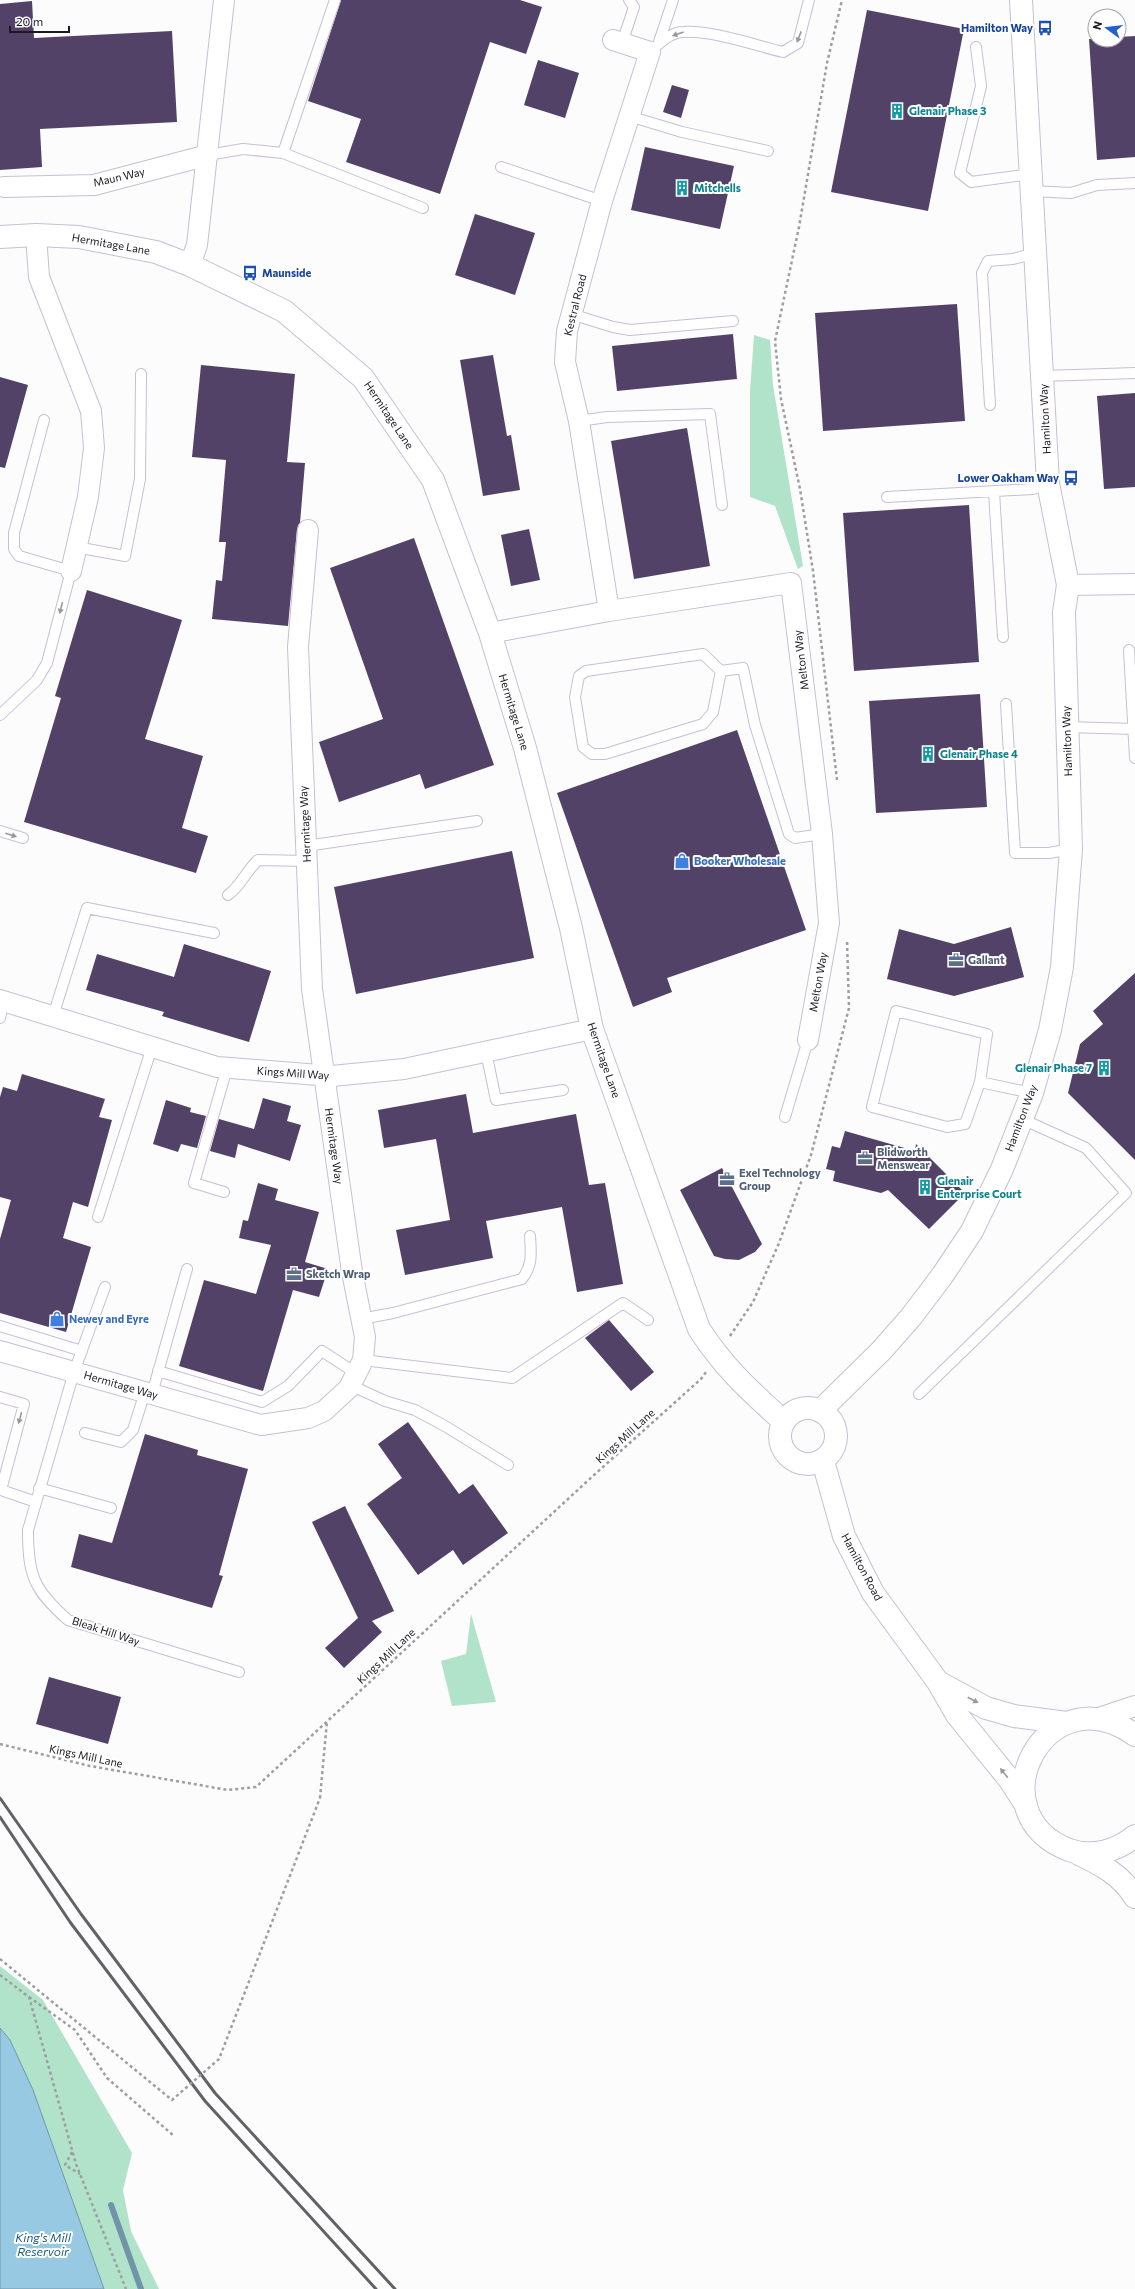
<svg xmlns="http://www.w3.org/2000/svg" width="1135" height="2289" viewBox="0 0 1135 2289" font-family="Commissioner,sans-serif">
  <rect width="100%" height="100%" fill="#fcfcfc"/>
  <!-- green -->
  <path fill="#b1e3cb" d="M754 335 770 340 773 385 803 566 798 569 775 506 750 497V391Z
    M471 1614 496 1702 452 1706 441 1661 466 1654Z
    M0 1966 43 2000 132 2153 123 2190 131 2231 159 2289H104L33 2090 10 2040 0 2028Z"/>
  <!-- water -->
  <path fill="#97c9e3" stroke="#7294a9" d="M0 2028 10 2040 33 2090 104 2289H0Z"/>
  <g fill="none" stroke-linecap="round" stroke-linejoin="round">
    <!-- stream -->
    <path stroke="#7294a9" stroke-width="6" d="M111 2205 141 2289"/>
  </g>
  <!-- building -->
  <path fill="#534267" d="M341 0H520L542 7 526 54 490 42 440 194 346 162 361 119 308 101Z
    M32 1 34 38 172 31 177 122 40 129 42 167 0 170V4Z
    M867 10 964 29 928 211 831 192Z
    M1135 36V157L1097 160 1089 39 1119 40V37Z
    M538 60 579 73 565 118 524 105Z
    M672 85 689 90 681 118 663 112Z
    M645 147 734 166 720 229 631 210Z
    M475 214 535 233 515 295 455 275Z
    M957 304 965 421 823 431 815 313Z
    M733 334 737 379 617 391 612 346Z
    M493 355 507 436 511 435 520 490 483 496 460 360Z
    M201 365 295 374 287 462 305 463 300 523 297 529 288 626 212 619 216 580 222 581 226 542H219L226 460 192 457Z
    M0 377 28 385 5 468 0 467Z
    M1135 393V487L1104 489 1097 396Z
    M687 428 710 566 634 579 611 441Z
    M969 505 979 662 854 671 843 513Z
    M529 529 540 580 511 586 501 535Z
    M414 538 494 765 425 789 420 774 339 802 319 742 383 719 330 568Z
    M87 590 182 620 145 739 203 756 182 828 208 836 196 873 24 822 61 698 55 696Z
    M980 694 987 807 876 813 869 701Z
    M737 730 806 930 667 978 672 992 633 1007 557 793Z
    M512 851 534 958 356 994 334 887Z
    M1011 927 1024 977 954 996 887 979 899 929 954 944Z
    M184 944 271 971 249 1042 162 1016 164 1012 86 990 97 954 174 977Z
    M1135 973V1160L1068 1093 1080 1044 1103 1024 1093 1011Z
    M22 1074 105 1099 99 1117 112 1120 88 1207 73 1202 63 1238 91 1247 66 1332 0 1313V1239L11 1200 0 1197V1097L3 1087 17 1091Z
    M466 1094 473 1133 576 1114 589 1185 605 1183 623 1284 577 1292 562 1207 486 1221 493 1258 405 1275 396 1230 450 1220 436 1139 384 1148 378 1110Z
    M263 1098 291 1106 287 1121 301 1125 290 1161 238 1144 235 1158 210 1151 219 1119 254 1129Z
    M166 1100 191 1108 190 1112 206 1116 197 1148 181 1144 178 1152 153 1144Z
    M845 1131 915 1151 916 1144 965 1193 929 1229 888 1190 881 1193 833 1181 835 1171 826 1169 832 1146 840 1148Z
    M722 1168 762 1244 755 1252 739 1260 725 1259 714 1256 680 1190Z
    M258 1183 278 1189 275 1200 319 1212 305 1262 328 1269 319 1297 293 1290 263 1391 179 1366 204 1280 256 1294 271 1245 239 1238 243 1220 248 1221Z
    M609 1320 654 1372 631 1391 585 1338Z
    M408 1422 459 1494 473 1484 508 1533 463 1565 453 1550 418 1575 367 1504 402 1478 378 1444Z
    M145 1434 198 1450 197 1455 248 1469 219 1575 223 1576 212 1608 71 1567 79 1534 112 1543Z
    M345 1506 394 1611 372 1621 382 1632 344 1668 325 1648 358 1618 312 1522Z
    M49 1677 121 1697 108 1744 36 1724Z"/>
  <g fill="none" stroke-linecap="round" stroke-linejoin="round">
    <!-- lane casing -->
    <g stroke="#c8bed5" stroke-width="12">
      <path id="lane" d="M659 42 673 0
        M622 43 634 7 629 0
        M976 47 981 86 960 173 971 182 1031 174
        M650 52C658 44 671 32 683 32 712 30 754 45 783 52L798 43 809 0
        M629 116 682 132 768 151
        M283 153 335 0
        M208 155 243 149 283 153 423 208
        M501 167 602 201
        M1032 191 1071 193 1097 185 1135 183
        M571 314 613 327 630 330 733 321
        M1043 376 1135 373
        M990 405 982 273 988 261 1013 259 1036 253
        M579 421 607 417 710 414 722 505
        M994 492 1003 637
        M887 497 1033 489 1048 483
        M76 547 125 556 140 479 141 374
        M1129 650 1135 758
        M703 654 721 671 713 712 703 724 605 754H592L583 747 575 697 579 676 586 671Z
        M721 671 743 668 755 725 789 834 795 838 822 834
        M1006 704 1015 853H1049L1071 849
        M0 715 37 680 47 663 71 571 19 556 14 549V533L44 420
        M1066 727 1135 729
        M0 831 23 838
        M306 846 477 821
        M228 895C241 886 246 871 258 860L306 861
        M896 1011 987 1034 980 1082 965 1124 947 1127 872 1107Z
        M53 1016 87 908 214 933
        M0 1018 4 1001
        M486 1052 496 1100 563 1090
        M980 1082 1032 1093
        M785 1117 808 1040
        M224 1192 194 1183 227 1068
        M98 1217 152 1047
        M105 1287 74 1372 28 1530C28 1576 34 1590 68 1620L239 1672
        M361 1319 393 1313 522 1279C533 1265 531 1253 530 1236
        M0 1326 82 1351
        M363 1360 512 1378 623 1303 648 1320
        M158 1371 262 1402 288 1386 322 1351 357 1374
        M350 1385 385 1401 415 1410 445 1426 508 1465
        M152 1394 187 1269
        M919 1394 1126 1193 1086 1148 1022 1119
        M0 1397 24 1404 1 1490 36 1502
        M85 1433 121 1442 133 1430 145 1392
        M39 1488 111 1508"/>
    </g>
    <!-- street casing -->
    <g stroke="#c8bed5" stroke-width="22">
      <path id="street" d="M4 187 94 185 208 155
        M36 235 39 277 91 411 94 448 88 497 71 571
        M190 265 197 245 224 0
        M1068 585 1135 584
        M609 611 579 421 565 362 567 331 602 201 650 52 613 40
        M490 633 609 611 791 583 822 834 829 923 808 1040
        M0 1000 217 1067 332 1076 404 1069 592 1029
        M0 1351 261 1425 308 1418 324 1411 349 1388 363 1360 365 1337 352 1272 312 989 298 647 308 530
        M1096 1719 1135 1706"/>
    </g>
    <!-- secondary casing -->
    <g stroke="#c8bed5" stroke-width="24">
      <path id="secondary" d="M0 237 36 235 79 237 156 252 190 265 284 311 363 378 433 480 490 633 525 748 571 928 592 1029 699 1329C725 1369 749 1390 783 1421
        M780 1436a28 28 0 1 1 56 0a28 28 0 1 1-56 0Z
        M820 1411 881 1351 911 1317 942 1276 972 1231 1002 1169 1032 1093 1050 1030 1062 967 1071 849 1064 612 1068 585 1048 483 1021 0
        M823 1461 844 1536 873 1593 938 1682 957 1715 1009 1779 1026 1805
        M938 1682 986 1708 1014 1716 1067 1723
        M1135 1735C1046 1671 973 1813 1069 1850 1092 1858 1117 1851 1135 1836
        M1079 1854C1102 1865 1121 1875 1135 1897"/>
    </g>
    <!-- path -->
    <path stroke="#9e9da0" stroke-width="2.5" stroke-dasharray="3 3" stroke-linecap="butt" d="M837 780 813 571 800 489 781 399 775 341 799 227 827 63 842 0
      M730 1336 753 1302 779 1243 811 1155 849 1008 847 940
      M0 1744 90 1766 228 1790 256 1787 594 1475 701 1379 706 1372
      M320 1798 327 1721
      M0 1975 29 1997 76 2164 126 2289
      M29 1997 75 2030 107 2078 174 2136
      M72 2152 65 2165 80 2174"/>
    <!-- lane -->
    <use href="#lane" stroke="#fff" stroke-width="10"/>
    <!-- street -->
    <use href="#street" stroke="#fff" stroke-width="20"/>
    <!-- secondary -->
    <use href="#secondary" stroke="#fff" stroke-width="22"/>
    <!-- rail -->
    <path stroke="#636166" stroke-width="3" d="M0 1798 81 1914 215 2093 395 2289
      M0 1817 70 1922 205 2101 376 2289"/>
    <!-- path-bridge -->
    <path stroke="#9e9da0" stroke-width="2.5" stroke-dasharray="3 3" stroke-linecap="butt" d="M0 1959 172 2100 219 2059 320 1798"/>
  </g>
  <!-- one-way arrows -->
  <defs><path id="oneway-solid" d="M-6-.8H1V-3.2L6.5 0L1 3.2V.8H-6Z"/></defs>
  <g fill="#99989b">
    <use href="#oneway-solid" transform="translate(678 34) rotate(161)"/>
    <use href="#oneway-solid" transform="translate(799 37) rotate(111)"/>
    <use href="#oneway-solid" transform="translate(61 608) rotate(104)"/>
    <use href="#oneway-solid" transform="translate(11 835) rotate(18)"/>
    <use href="#oneway-solid" transform="translate(20 1418) rotate(105)"/>
    <use href="#oneway-solid" transform="translate(973 1700) rotate(28)"/>
    <use href="#oneway-solid" transform="translate(1004 1773) rotate(-129)"/>
  </g>
  <!-- icons -->
  <defs>
    <g id="bus-bare" transform="scale(1.2)"><path d="M-5-6H5V4H4V6H2V4H-2V6H-4V4H-5ZM-3.5-4V0h7V-4ZM-3.5 1.2v1.5H-2V1.2ZM2 1.2v1.5H3.5V1.2Z" fill="#1a4fb4" stroke="#fff" stroke-width="2.5" paint-order="stroke"/></g>
    <g id="building-bare" transform="scale(1.2)"><path d="M-4-6H4V6H1V3H-1V6H-4ZM-2.5-4.3h1.7v1.8h-1.7ZM.8-4.3h1.7v1.8H.8ZM-2.5-1h1.7V.8h-1.7ZM.8-1h1.7V.8H.8Z" fill="#0f9aa8" stroke="#fff" stroke-width="2.5" paint-order="stroke"/></g>
    <g id="shop-bare" transform="scale(1.2)"><path d="M-5-2.5h2.3a2.7 3.5 0 0 1 5.4 0H5L5.5 6h-11ZM-1.5-2.5h3a1.5 2.3 0 0 0-3 0Z" fill="#3f7fe0" stroke="#fff" stroke-width="2.5" paint-order="stroke"/></g>
    <g id="office-bare" transform="scale(1.2)"><path d="M-6-3h4V-5.5h4V-3h4V5H-6ZM-1-4.5V-3h2v-1.5ZM-6 0V1H6V0Z" fill="#5c6f8a" stroke="#fff" stroke-width="2.5" paint-order="stroke"/></g>
  </defs>
  <g fill-rule="evenodd">
    <use href="#bus-bare" x="1045" y="28"/>
    <use href="#building-bare" x="897" y="111"/>
    <use href="#building-bare" x="682" y="188"/>
    <use href="#bus-bare" x="250" y="273"/>
    <use href="#bus-bare" x="1071" y="478"/>
    <use href="#building-bare" x="928" y="754"/>
    <use href="#shop-bare" x="682" y="861"/>
    <use href="#office-bare" x="956" y="960"/>
    <use href="#building-bare" x="1104" y="1068"/>
    <use href="#office-bare" x="865" y="1158"/>
    <use href="#office-bare" x="727" y="1179"/>
    <use href="#building-bare" x="925" y="1187"/>
    <use href="#office-bare" x="294" y="1274"/>
    <use href="#shop-bare" x="57" y="1319"/>
  </g>
  <g text-anchor="middle" stroke-width="4" stroke-linejoin="round" paint-order="stroke">
    <!-- transit labels -->
    <g font-size="11" font-weight="bold" fill="#164399" stroke="#fff" text-anchor="end">
      <text x="1033" y="32">Hamilton Way</text>
      <text x="262" y="277" text-anchor="start">Maunside</text>
      <text x="1059" y="482">Lower Oakham Way</text>
    </g>
    <!-- culture labels -->
    <g font-size="11" font-weight="bold" fill="#0d838f" stroke="#fff" text-anchor="start">
      <text x="909" y="115">Glenair Phase 3</text>
      <text x="694" y="192">Mitchells</text>
      <text x="940" y="758">Glenair Phase 4</text>
      <text x="1092" y="1072" text-anchor="end">Glenair Phase 7</text>
      <text x="937" y="1185">Glenair<tspan x="937" dy="13">Enterprise Court</tspan></text>
    </g>
    <!-- street labels -->
    <g font-size="11" fill="#1c1921" stroke="#fff">
      <text transform="translate(119 177) rotate(-13)" y="4">Maun Way</text>
      <text transform="translate(111 244) rotate(10)" y="4">Hermitage Lane</text>
      <text transform="translate(575 305) rotate(-76)" y="4">Kestral Road</text>
      <text transform="translate(389 415) rotate(56)" y="4">Hermitage Lane</text>
      <text transform="translate(1045 419) rotate(-93)" y="4">Hamilton Way</text>
      <text transform="translate(801 660) rotate(-97)" y="4">Melton Way</text>
      <text transform="translate(514 712) rotate(73)" y="4">Hermitage Lane</text>
      <text transform="translate(1067 741) rotate(-92)" y="4">Hamilton Way</text>
      <text transform="translate(305 824) rotate(-93)" y="4">Hermitage Way</text>
      <text transform="translate(818 982) rotate(-80)" y="4">Melton Way</text>
      <text transform="translate(604 1060) rotate(71)" y="4">Hermitage Lane</text>
      <text transform="translate(293 1073) rotate(4)" y="4">Kings Mill Way</text>
      <text transform="translate(1021 1118) rotate(-69)" y="4">Hamilton Way</text>
      <text transform="translate(334 1146) rotate(82)" y="4">Hermitage Way</text>
      <text transform="translate(121 1385) rotate(16)" y="4">Hermitage Way</text>
      <text transform="translate(625 1436) rotate(-42)" y="4">Kings Mill Lane</text>
      <text transform="translate(862 1567) rotate(62)" y="4">Hamilton Road</text>
      <text transform="translate(106 1631) rotate(18)" y="4">Bleak Hill Way</text>
      <text transform="translate(386 1656) rotate(-43)" y="4">Kings Mill Lane</text>
      <text transform="translate(86 1756) rotate(12)" y="4">Kings Mill Lane</text>
    </g>
    <!-- shop labels -->
    <g font-size="11" font-weight="bold" fill="#366cbe" stroke="#fff" text-anchor="start">
      <text x="694" y="865">Booker Wholesale</text>
      <text x="69" y="1323">Newey and Eyre</text>
    </g>
    <!-- service labels -->
    <g font-size="11" font-weight="bold" fill="#4e5e75" stroke="#fff" text-anchor="start">
      <text x="968" y="964">Gallant</text>
      <text x="877" y="1156">Blidworth<tspan x="877" dy="13">Menswear</tspan></text>
      <text x="739" y="1177">Exel Technology<tspan x="739" dy="13">Group</tspan></text>
      <text x="306" y="1278">Sketch Wrap</text>
    </g>
    <!-- water labels -->
    <g font-size="12" font-style="italic" fill="#1d5b75" stroke="#fff">
      <text x="43" y="2242">King's Mill<tspan x="43" dy="14">Reservoir</tspan></text>
    </g>
  </g>
  <!-- north arrow -->
  <g transform="translate(1107 28) rotate(285)"><circle r="19" fill="#ffffff" stroke="#a4a3a6"/>
  <path d="M0-3L7 15L0 10L-7 15Z" fill="#2360cc"/>
  <text y="-6" font-size="11" font-weight="bold" text-anchor="middle" fill="#1c1921">N</text>
  </g>
  <!-- scale -->
  <path d="M10 26v6h59v-6" fill="none" stroke="#1c1921" stroke-width="2"/>
  <text x="16" y="26" font-size="12" fill="#1c1921" stroke="#ffffff" stroke-width="3" paint-order="stroke">20 m</text>
</svg>
